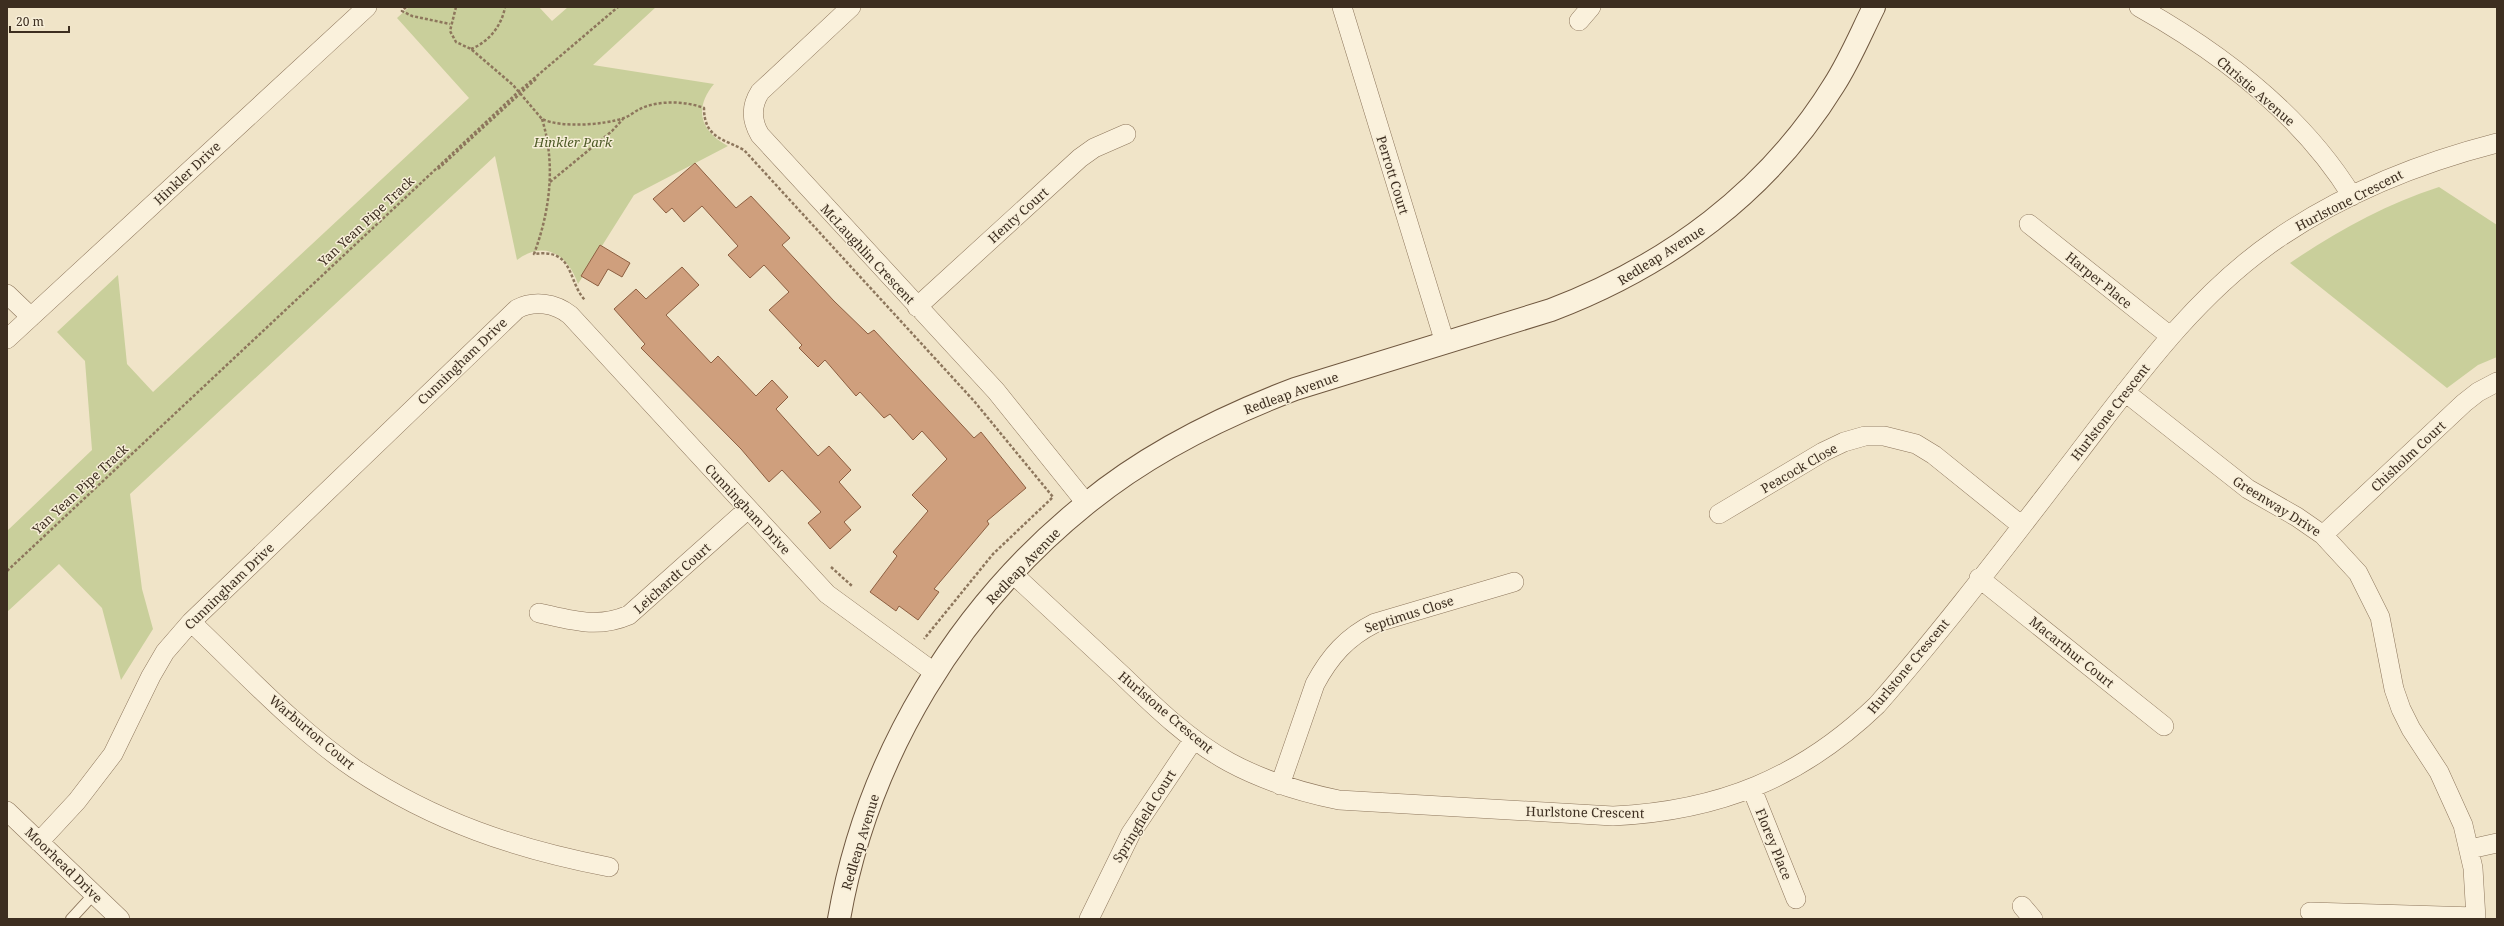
<svg xmlns="http://www.w3.org/2000/svg" width="2504" height="926" viewBox="0 0 2504 926" font-family="'Noto Serif',serif">
  <rect width="100%" height="100%" fill="#f0e4c8"/>
  <!-- green -->
  <path fill="#c9cf9b" d="M409 7H539L552 21 568 7H656L593 65 714 84C693 109 701 132 728 146L634 195 578 284C568 255 545 239 517 260L495 156 130 494 142 589 153 629 121 680 102 608 59 564 7 612V531L92 450 85 361 57 332 118 275 127 364 153 392 469 98 397 18Z
    M2439 187 2497 225V357L2478 365 2447 388 2290 263C2337 231 2384 205 2439 187Z"/>
  <!-- building -->
  <path fill="#cf9f7d" stroke="#8d5f41" d="M695 163 736 208 751 196 790 238 782 245 834 301 868 334 874 330 974 438 981 432 1026 488 987 521 989 524 934 589 939 592 918 620 899 606 896 611 870 592 897 556 893 552 928 511 912 495 947 459 922 431 913 440 890 414 884 418 860 392 856 396 825 360 818 367 799 348 802 345 769 310 789 292 764 265 750 278 728 255 738 246 702 206 684 222 672 208 666 213 653 199Z
    M600 245 630 263 622 277 608 269 598 286 581 276Z
    M682 267 699 285 666 315 711 363 718 356 756 396 772 380 788 397 776 409 818 456 829 446 851 470 839 482 861 507 844 522 851 530 830 549 808 523 821 512 782 470 769 482 741 449 641 348 645 344 614 309 636 289 646 299Z"/>
  <g fill="none" stroke-linecap="round" stroke-linejoin="round">
    <!-- lane casing -->
    <g stroke="#8d765c" stroke-width="12">
      <path id="lane" d="M71 919 94 894"/>
    </g>
    <!-- street casing -->
    <g stroke="#8d765c" stroke-width="20">
      <path id="street" d="M851 7 760 92C751 106 751 120 760 135L996 391 1086 503
        M1342 7 1445 343
        M2139 7C2221 53 2302 115 2352 196
        M1579 21 1591 7
        M2029 224 2170 336
        M7 294 31 317
        M917 307 1080 158 1094 148 1126 134
        M7 339 367 7
        M2125 392 2248 489 2297 517 2323 535 2358 573 2380 617 2394 689 2401 709 2411 729 2439 772 2463 825 2473 868 2476 919
        M1719 514 1823 452 1844 442 1865 436H1884L1916 444 1934 455 2022 526
        M2323 535 2464 403 2478 392 2497 382
        M1012 573C1049 607 1086 642 1123 676 1155 707 1189 740 1229 762 1264 781 1300 792 1339 800L1613 816C1719 811 1801 778 1877 705 1947 625 2011 540 2076 456 2136 378 2195 295 2277 239 2344 193 2419 163 2497 143
        M1979 578 2164 726
        M539 613C571 620 597 629 629 615L748 509
        M191 622C244 672 295 728 355 769 435 822 516 849 609 867
        M1280 785 1315 684C1330 656 1347 637 1375 623L1514 582
        M1752 789 1796 899
        M7 811 120 919
        M39 842 77 801 113 754 151 676 165 652 191 622 517 309C534 300 555 303 570 315L827 594 935 673
        M2470 849 2497 843
        M2022 906 2033 919
        M2310 912 2476 917
        M1089 919 1131 833 1194 739"/>
    </g>
    <!-- secondary casing -->
    <g stroke="#6f573f" stroke-width="24">
      <path id="secondary" d="M839 919C867 757 958 607 1086 504 1148 453 1221 417 1295 389L1551 310C1667 266 1768 192 1834 85 1850 60 1861 33 1874 7"/>
    </g>
    <!-- path -->
    <path stroke="#8d765c" stroke-width="2.5" stroke-dasharray="3 2" stroke-linecap="butt" d="M406 7 402 11 412 16 450 24
      M456 7 450 31 456 42 471 49 513 85 542 119C561 128 604 125 624 118 630 116 635 111 640 109 658 100 686 101 704 108 704 138 724 139 744 150L974 401 1053 497 993 554 924 639
      M471 49C489 42 502 25 505 7
      M542 119C556 164 550 211 534 254 575 248 567 281 585 300
      M438 169 536 79
      M550 182 612 131 623 119
      M831 567 852 586
      M7 571 518 92 618 7"/>
    <!-- lane -->
    <use href="#lane" stroke="#faf1dc" stroke-width="10"/>
    <!-- street -->
    <use href="#street" stroke="#faf1dc" stroke-width="19"/>
    <!-- secondary -->
    <use href="#secondary" stroke="#faf1dc" stroke-width="22"/>
  </g>
  <g text-anchor="middle" stroke-width="3" stroke-linejoin="round" paint-order="stroke">
    <!-- street labels -->
    <g font-size="13" fill="#3d2e20" stroke="#f7eed8">
      <text transform="translate(2256 91) rotate(41)" y="5">Christie Avenue</text>
      <text transform="translate(187 173) rotate(-43)" y="5">Hinkler Drive</text>
      <text transform="translate(1393 175) rotate(73)" y="5">Perrott Court</text>
      <text transform="translate(2349 200) rotate(-27)" y="5">Hurlstone Crescent</text>
      <text transform="translate(1018 215) rotate(-42)" y="5">Henty Court</text>
      <text transform="translate(366 221) rotate(-43)" y="5">Yan Yean Pipe Track</text>
      <text transform="translate(868 254) rotate(47)" y="5">McLaughlin Crescent</text>
      <text transform="translate(1661 255) rotate(-32)" y="5">Redleap Avenue</text>
      <text transform="translate(2099 280) rotate(39)" y="5">Harper Place</text>
      <text transform="translate(462 361) rotate(-44)" y="5">Cunningham Drive</text>
      <text transform="translate(1291 393) rotate(-20)" y="5">Redleap Avenue</text>
      <text transform="translate(2110 412) rotate(-52)" y="5">Hurlstone Crescent</text>
      <text transform="translate(2408 456) rotate(-43)" y="5">Chisholm Court</text>
      <text transform="translate(1799 468) rotate(-30)" y="5">Peacock Close</text>
      <text transform="translate(80 489) rotate(-43)" y="5">Yan Yean Pipe Track</text>
      <text transform="translate(2277 506) rotate(32)" y="5">Greenway Drive</text>
      <text transform="translate(748 509) rotate(47)" y="5">Cunningham Drive</text>
      <text transform="translate(1023 566) rotate(-46)" y="5">Redleap Avenue</text>
      <text transform="translate(672 578) rotate(-42)" y="5">Leichardt Court</text>
      <text transform="translate(229 586) rotate(-44)" y="5">Cunningham Drive</text>
      <text transform="translate(1409 614) rotate(-18)" y="5">Septimus Close</text>
      <text transform="translate(2072 652) rotate(39)" y="5">Macarthur Court</text>
      <text transform="translate(1908 666) rotate(-50)" y="5">Hurlstone Crescent</text>
      <text transform="translate(1166 712) rotate(40)" y="5">Hurlstone Crescent</text>
      <text transform="translate(312 732) rotate(40)" y="5">Warburton Court</text>
      <text transform="translate(1585 812) rotate(1)" y="5">Hurlstone Crescent</text>
      <text transform="translate(1144 816) rotate(-58)" y="5">Springfield Court</text>
      <text transform="translate(860 842) rotate(-73)" y="5">Redleap Avenue</text>
      <text transform="translate(1774 844) rotate(68)" y="5">Florey Place</text>
      <text transform="translate(64 865) rotate(44)" y="5">Moorhead Drive</text>
    </g>
    <!-- park labels -->
    <g font-size="13" font-style="italic" fill="#4d5a26" stroke="#f7eed8">
      <text x="573" y="147">Hinkler Park</text>
    </g>
  </g>
  <!-- border -->
  <rect width="2504" height="926" fill="none" stroke="#3d2e20" stroke-width="16"/>
  <!-- scale -->
  <path d="M10 26v6h59v-6" fill="none" stroke="#3d2e20" stroke-width="2"/>
  <text x="16" y="26" font-size="12" fill="#3d2e20" stroke="#f7eed8" stroke-width="3" paint-order="stroke">20 m</text>
</svg>
